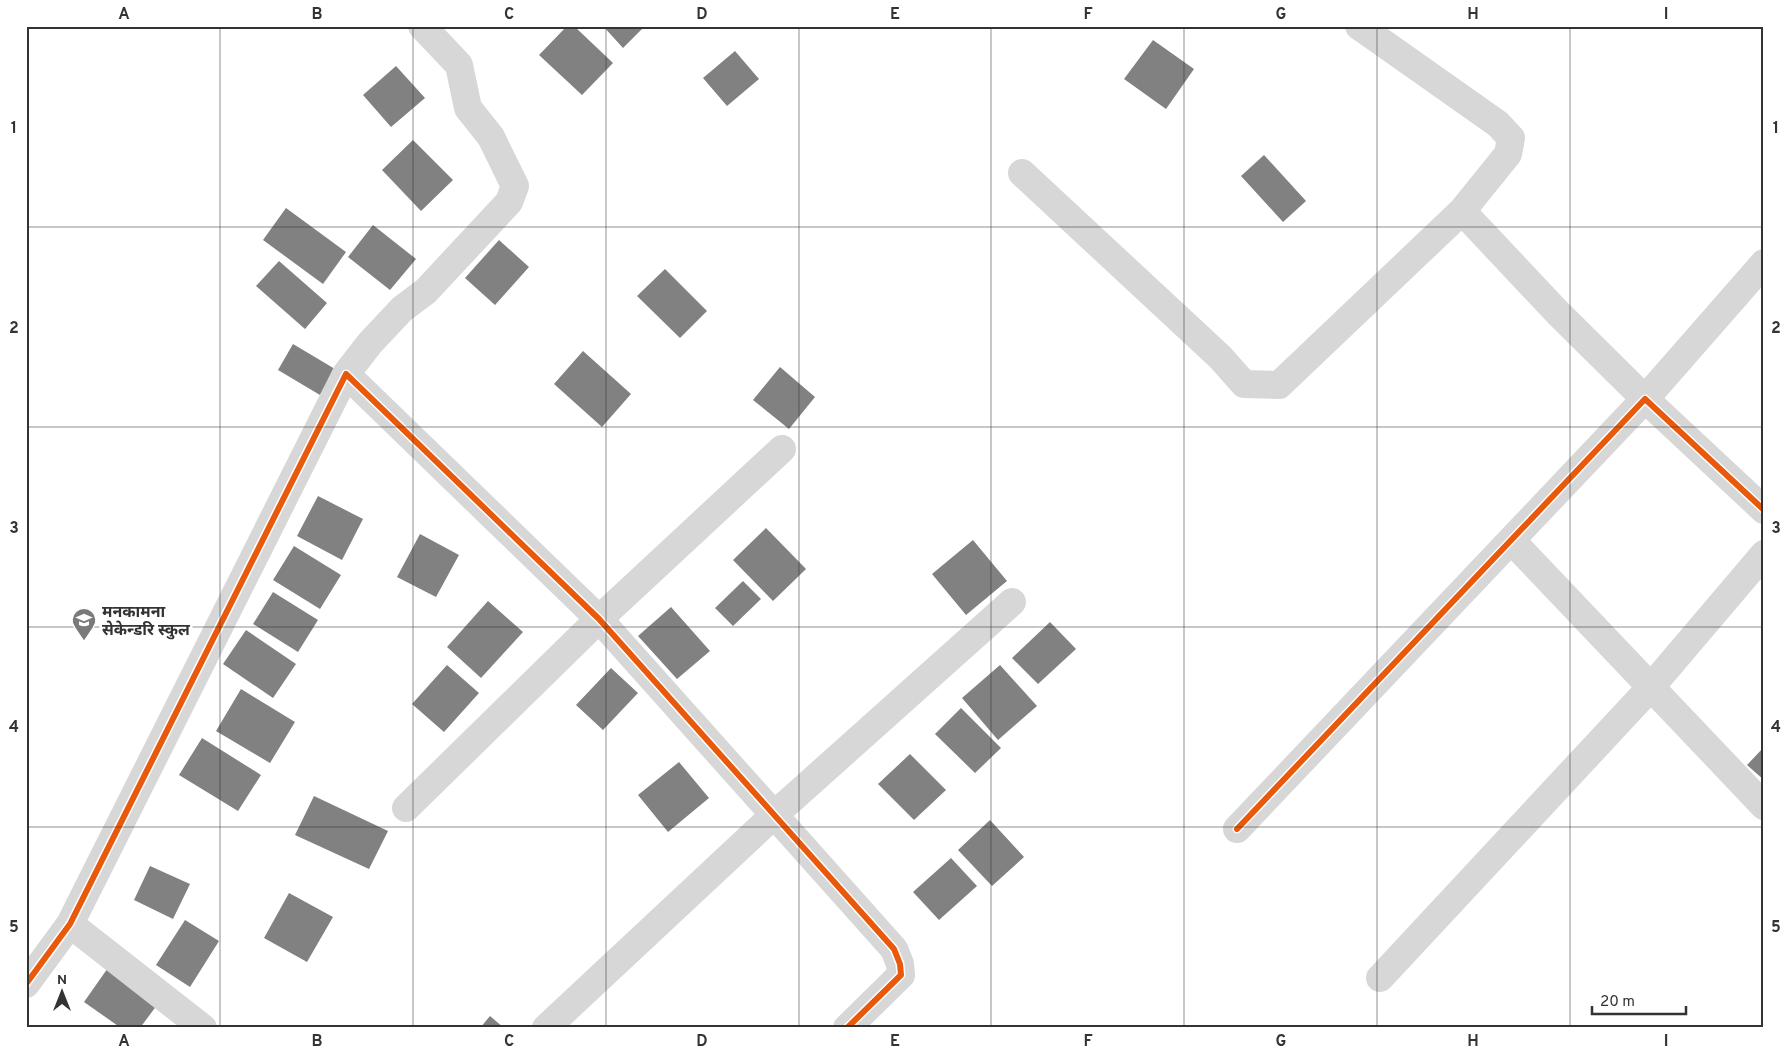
<svg xmlns="http://www.w3.org/2000/svg" width="1790" height="1054" viewBox="0 0 1790 1054" font-family="Overpass,'Noto Sans Devanagari',sans-serif">
  <rect width="100%" height="100%" fill="#fff"/>
  <!-- building -->
  <path fill="#818181" d="M567 26H574L613 63 582 95 539 55Z
    M603 26H645L623 48Z
    M1153 40 1194 69 1166 109 1124 79Z
    M735 51 759 79 727 106 703 78Z
    M396 66 425 98 391 127 363 95Z
    M413 140 453 180 421 211 382 170Z
    M1264 155 1306 201 1283 222 1241 176Z
    M286 208 346 252 323 284 263 240Z
    M373 225 416 259 390 290 348 257Z
    M499 240 529 267 495 305 465 278Z
    M279 261 327 303 305 329 256 286Z
    M665 269 707 311 680 338 637 296Z
    M293 344 335 369 320 395 278 370Z
    M583 351 631 394 602 427 554 384Z
    M780 367 815 397 789 429 753 400Z
    M318 496 363 519 342 560 297 536Z
    M766 528 806 569 773 601 733 560Z
    M420 534 459 555 436 597 397 577Z
    M973 540 1007 581 966 615 932 574Z
    M294 546 341 575 320 609 273 580Z
    M743 581 761 599 733 626 715 608Z
    M273 592 318 620 298 652 253 624Z
    M488 601 523 632 481 678 447 647Z
    M671 607 710 651 677 679 638 636Z
    M1050 622 1076 649 1038 684 1012 658Z
    M246 630 296 664 273 698 223 664Z
    M447 665 479 693 444 732 412 704Z
    M1000 665 1037 706 998 740 962 698Z
    M611 668 638 693 603 730 576 705Z
    M241 689 295 722 270 763 216 731Z
    M961 708 1001 748 975 773 935 734Z
    M202 738 261 775 238 811 179 775Z
    M1764 747V780L1747 765Z
    M910 754 946 790 914 820 878 784Z
    M679 762 709 798 668 832 638 795Z
    M314 796 388 831 369 869 295 835Z
    M990 820 1024 857 992 886 958 850Z
    M951 858 977 886 939 920 913 892Z
    M150 866 190 884 173 919 134 900Z
    M289 893 333 917 307 962 264 938Z
    M185 920 219 941 190 987 156 965Z
    M110 965 160 1001 140 1028H121L84 1002Z
    M490 1016 504 1028H480Z"/>
  <g fill="none" stroke-linecap="round" stroke-linejoin="round">
    <!-- minor -->
    <path stroke="#d7d7d7" stroke-width="28" d="M1359 26 1498 124 1511 138 1508 154 1462 211 1558 313 1645 399 1764 263
      M1022 173 1220 357 1244 384 1279 385 1462 211
      M346 374 370 343 402 309 426 291 509 202 515 186 491 137 468 108 459 65 422 26
      M1512 541 1764 806
      M406 808 599 619 782 449
      M1237 829 1645 399 1764 510
      M70 924 203 1028
      M1380 978 1651 687 1764 554
      M26 984 70 924 346 374 599 619 894 949 900 964 901 975 847 1028
      M546 1028 774 815 1012 602"/>
    <!-- cycleway casing -->
    <g stroke="#fff" stroke-width="9">
      <path id="cycleway" d="M1237 829 1645 399 1764 510
        M26 984 70 924 346 374 599 619 894 949 900 964 901 975 847 1028"/>
    </g>
    <!-- cycleway -->
    <use href="#cycleway" stroke="#e8590c" stroke-width="6"/>
  </g>
  <!-- grid -->
  <path fill="none" stroke="#333" stroke-width="1" stroke-opacity="0.55" d="M220 26V1028M413 26V1028M606 26V1028M799 26V1028M991 26V1028M1184 26V1028M1377 26V1028M1570 26V1028M26 227H1764M26 427H1764M26 627H1764M26 827H1764"/>
  <!-- icons -->
  <defs>
    <g id="school-pin" transform="scale(1.25)"><path d="M0 17L-7.5 6A9.5 9.5 0 1 1 7.5 6Z" fill="#7a7a7a" stroke="#fff"/><path d="M0-5L7-2L0 1L-7-2ZM-4 1L0 2.5L4 1V4Q0 6-4 4Z" fill="#fff"/></g>
  </defs>
  <g fill-rule="evenodd">
    <use href="#school-pin" x="84" y="620"/>
  </g>
  <g text-anchor="middle" stroke-width="5" stroke-linejoin="round" paint-order="stroke">
    <!-- poi labels -->
    <g font-size="16" font-weight="bold" fill="#333" stroke="#fff" text-anchor="start">
      <text x="102" y="617">मनकामना<tspan x="102" dy="18">सेकेन्डरि स्कुल</tspan></text>
    </g>
  </g>
  <!-- border -->
  <rect width="1790" height="1054" fill="none" stroke="#ffffff" stroke-width="55"/>
  <!-- north arrow -->
  <g transform="translate(62 992)" stroke="#ffffff" stroke-width="4" paint-order="stroke">
  <path d="M0-4L9 19L0 12L-9 19Z" fill="#333333"/>
  <text y="-8" font-size="14" font-weight="bold" text-anchor="middle" fill="#333333">N</text>
  </g>
  <!-- scale -->
  <path d="M1592 1006v8h94v-8" fill="none" stroke="#333333" stroke-width="2.5"/>
  <text x="1600" y="1006" font-size="15" fill="#333333" stroke="#ffffff" stroke-width="4" paint-order="stroke">20 m</text>
  <rect x="28" y="28" width="1734" height="998" fill="none" stroke="#333" stroke-width="2"/>
  <g font-size="16" text-anchor="middle" font-weight="bold" fill="#333">
    <text x="124" y="19">A</text>
    <text x="317" y="19">B</text>
    <text x="509" y="19">C</text>
    <text x="702" y="19">D</text>
    <text x="895" y="19">E</text>
    <text x="1088" y="19">F</text>
    <text x="1281" y="19">G</text>
    <text x="1473" y="19">H</text>
    <text x="1666" y="19">I</text>
    <text x="14" y="133">1</text>
    <text x="1776" y="133">1</text>
    <text x="14" y="333">2</text>
    <text x="1776" y="333">2</text>
    <text x="14" y="533">3</text>
    <text x="1776" y="533">3</text>
    <text x="14" y="732">4</text>
    <text x="1776" y="732">4</text>
    <text x="14" y="932">5</text>
    <text x="1776" y="932">5</text>
    <text x="124" y="1046">A</text>
    <text x="317" y="1046">B</text>
    <text x="509" y="1046">C</text>
    <text x="702" y="1046">D</text>
    <text x="895" y="1046">E</text>
    <text x="1088" y="1046">F</text>
    <text x="1281" y="1046">G</text>
    <text x="1473" y="1046">H</text>
    <text x="1666" y="1046">I</text>
  </g>
</svg>
